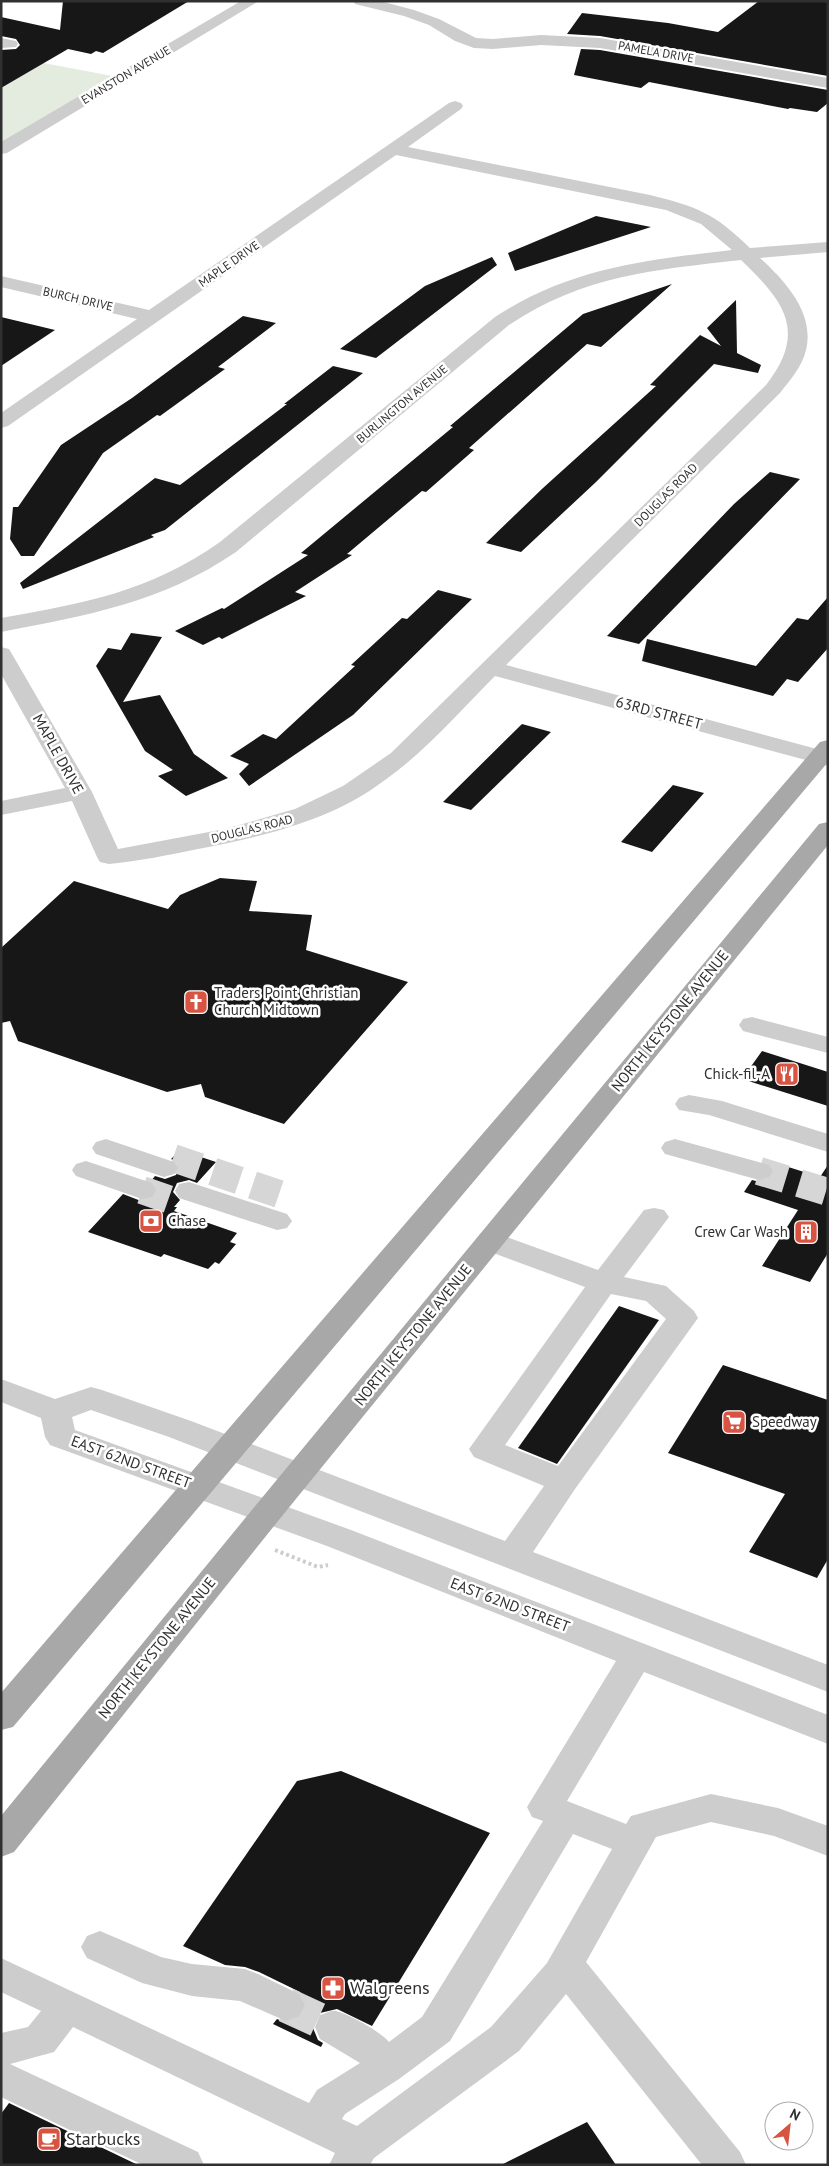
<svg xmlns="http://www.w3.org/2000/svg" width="829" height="2166" viewBox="0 0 829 2166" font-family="'PT Sans',sans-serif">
  <rect width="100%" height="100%" fill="#fff"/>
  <!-- green -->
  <path fill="#e4ece0" d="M1 55 123 78 1 150Z"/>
  <!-- building -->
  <path fill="#171717" d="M63 1H189L103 53 96 51 91 54 68 49 1 88V50L16 49 20 45 16 39 1 36V17L60 30Z
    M759 1H828V76L600 36 567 34 582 13 668 23 718 32Z
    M581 49 600 50 828 90V103L817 112 790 108 788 109 649 82 641 88 574 75Z
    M596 216 651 227 515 271 508 253Z
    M492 257 497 265 376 358 340 349 425 286Z
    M672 284 601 347 587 344 469 448 474 450 426 492 422 491 347 554 352 555 295 592 306 596 222 639 219 637 203 645 175 631 222 608 224 609 308 555 301 553 453 427 450 426 583 314Z
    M736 300 737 353 761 365 758 373 714 364 596 482 521 552 486 543 543 488 656 386 650 385 700 335 721 346 707 328Z
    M243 316 276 323 218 367 225 369 160 416 157 415 103 453 34 556H21L10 539 13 507H18L61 445 132 398Z
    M1 317 55 330 1 366Z
    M333 366 363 373 165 530 151 535 154 537 23 589 20 583 155 478 180 485 287 404H284Z
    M770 472 800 479 639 644 607 636 734 504Z
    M438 590 472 599 353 715 249 786 239 774 249 764 230 756 263 734 276 739 355 666 351 665 402 618 407 619Z
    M828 597V648L798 682 787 679 773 696 642 661 647 639 756 666 797 618 808 620Z
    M131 633 162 637 123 702 160 695 194 754 228 778 186 796 158 776 173 770 145 751 96 666 108 648 121 650Z
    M522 724 551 732 471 810 443 802Z
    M673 785 704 793 652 852 621 842Z
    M220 878 257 881 249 911 312 915 306 950 408 982 284 1124 205 1097 201 1084 167 1092 18 1041 10 1021 1 1023V948L74 881 168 909 180 895Z
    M762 1051 828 1072V1106L742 1079Z
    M180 1150 216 1162 197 1183 189 1180 177 1183 173 1192 180 1200 174 1207H177L174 1211 237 1233 230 1242 236 1244 219 1264 215 1262 208 1269 164 1254 161 1257 88 1232 123 1194 141 1201 154 1198 158 1189 151 1181 155 1176 165 1179 176 1175 180 1167 176 1161 171 1159Z
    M766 1160 820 1177 828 1165V1253L810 1282 762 1266 798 1210 744 1192 752 1180 760 1182 771 1178 775 1170 771 1164 764 1162Z
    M619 1306 659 1320 557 1464 518 1448Z
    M723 1365 828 1400V1559L817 1578 749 1552 785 1494 668 1453Z
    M341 1771 490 1833 372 2026 337 2009 320 2013 313 2028 318 2040 323 2043 321 2047 273 2024 277 2019 287 2023 301 2017 307 2004 300 1992 259 1972 245 1967 225 1965 183 1946 297 1781Z
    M9 2103 138 2165H1V2114Z
    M587 2122 616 2165H501Z"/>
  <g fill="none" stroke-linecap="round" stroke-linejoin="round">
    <!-- minor-tunnel-far1 -->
    <path stroke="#d6d6d6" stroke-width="28" stroke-dasharray="28 14" stroke-linecap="butt" d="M173 1158 288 1197
      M759 1171 828 1192
      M142 1190 179 1203"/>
    <!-- minor-tunnel -->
    <path stroke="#d6d6d6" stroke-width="35" stroke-dasharray="35 18" stroke-linecap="butt" d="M286 2005 334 2027"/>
    <!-- path -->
    <path stroke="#cdcdcd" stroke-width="4" stroke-dasharray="3 3" stroke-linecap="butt" d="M275 1550 318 1567 328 1565"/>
    <!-- minor -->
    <path fill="#cdcdcd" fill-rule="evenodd" d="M241 1H259L7 153 1 154V142Z
      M353 1H380L414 10 439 19 476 38 493 39 541 35 600 38 828 78V88L600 48 541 45 493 49 474 48 455 41 429 25 404 16 355 4Z
      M1 38 16 41 18 44 16 47 1 48Z
      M455 101 461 103 463 106 461 109 408 147 650 195C698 207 714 213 750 248L828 242V252L760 258C785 281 815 313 806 350 802 367 790 380 780 393L506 665 828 752V766L495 676C460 711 426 751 385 780 331 821 264 836 198 849 169 855 139 861 109 864L100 862 97 857 72 801 1 815V801L65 788 1 674V647L9 649 12 654 92 792 118 849 225 829 295 809 343 786 391 753 766 385C808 331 784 301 741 260 654 270 584 275 509 325L236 552C161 603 88 615 1 632V618C85 603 149 592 220 542L495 317C570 268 645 260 732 250L701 224 666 210 396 155 8 426 1 428V413L137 319 1 287V276L149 310 449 103Z
      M752 1017 828 1037V1053L743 1031 739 1025 743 1019Z
      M689 1095 722 1101 828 1134V1152L709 1115 679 1110 675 1104 679 1098Z
      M106 1139 174 1162 178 1168 174 1174 164 1177 96 1154 92 1148 96 1142Z
      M675 1139 769 1165 773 1171 769 1177 759 1180 665 1154 661 1148 665 1142Z
      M86 1161 152 1183 156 1190 152 1197 142 1199 76 1176 72 1170 76 1164Z
      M189 1182 287 1214 292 1221 287 1228 277 1230 179 1198 175 1191 179 1184Z
      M654 1208 664 1210 669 1217 624 1277 666 1286 694 1311 698 1318 575 1489 533 1552 828 1665V1692L169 1437 91 1410 72 1417 75 1430 351 1530 828 1715V1744L644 1672 567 1801 626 1824 631 1816 711 1794 778 1808 828 1826V1856L774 1836 711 1822 656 1837 586 1962 740 2152 746 2165H702L566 1994 519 2051 374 2158 370 2165H329L335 2153 73 2027 54 2052 10 2064 198 2152 204 2165H143L1 2097V2033L28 2027 41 2011 1 1992V1958L309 2103 317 2090 360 2063 320 2039 315 2027 320 2015C325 2014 331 2010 336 2011 349 2014 381 2032 389 2042L422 2017 543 1821 532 1817 527 1807 616 1661 327 1546 50 1445 45 1437 41 1418 1 1402V1379L55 1399 91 1387 102 1390 191 1421 505 1541 544 1486 474 1457 469 1449 585 1287 480 1248 475 1241 480 1234 490 1231 598 1270 644 1210ZM611 1294 646 1301 666 1319 558 1466 505 1445ZM573 1834 612 1849 547 1963 491 2027 357 2126 342 2119 345 2114 399 2079 450 2041Z
      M100 1931 161 1957 192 1964 245 1969 258 1974 299 1994 305 2005 299 2016 286 2021 240 2001 192 1996 142 1983 87 1958 81 1947 87 1936Z"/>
    <!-- major -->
    <path fill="#a8a8a8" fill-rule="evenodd" d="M828 740V762L13 1727 1 1730V1693L820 742Z
      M828 822V845L278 1521 14 1852 1 1857V1816L256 1505 819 824Z"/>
  </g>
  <!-- icons -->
  <defs>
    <g id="church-square" transform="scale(1.25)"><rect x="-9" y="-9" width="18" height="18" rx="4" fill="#d75443" stroke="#fff"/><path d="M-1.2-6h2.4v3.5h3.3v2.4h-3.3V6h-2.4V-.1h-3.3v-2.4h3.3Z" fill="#fff"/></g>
    <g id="restaurant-square" transform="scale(1.25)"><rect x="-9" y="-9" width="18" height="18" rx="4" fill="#d75443" stroke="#fff"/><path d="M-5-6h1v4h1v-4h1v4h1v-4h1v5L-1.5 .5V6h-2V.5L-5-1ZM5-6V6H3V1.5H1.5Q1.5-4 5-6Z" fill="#fff"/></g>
    <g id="bank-square" transform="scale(1.25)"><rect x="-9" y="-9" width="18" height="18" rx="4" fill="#d75443" stroke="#fff"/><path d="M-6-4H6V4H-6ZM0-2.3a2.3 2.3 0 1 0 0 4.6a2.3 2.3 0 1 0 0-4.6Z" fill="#fff"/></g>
    <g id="building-square" transform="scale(1.25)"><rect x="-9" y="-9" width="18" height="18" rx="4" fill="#d75443" stroke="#fff"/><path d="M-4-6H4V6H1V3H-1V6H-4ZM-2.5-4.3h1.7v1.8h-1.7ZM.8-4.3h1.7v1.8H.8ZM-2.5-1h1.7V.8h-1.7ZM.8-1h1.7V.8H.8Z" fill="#fff"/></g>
    <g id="supermarket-square" transform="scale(1.25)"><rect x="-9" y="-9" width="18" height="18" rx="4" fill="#d75443" stroke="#fff"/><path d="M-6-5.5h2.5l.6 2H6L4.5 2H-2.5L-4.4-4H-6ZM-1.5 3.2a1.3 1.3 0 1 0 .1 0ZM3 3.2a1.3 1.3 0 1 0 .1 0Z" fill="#fff"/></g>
    <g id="pharmacy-square" transform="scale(1.25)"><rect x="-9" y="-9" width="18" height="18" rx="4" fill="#d75443" stroke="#fff"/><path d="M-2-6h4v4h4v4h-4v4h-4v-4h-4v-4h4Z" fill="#fff"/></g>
    <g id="cafe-square" transform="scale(1.25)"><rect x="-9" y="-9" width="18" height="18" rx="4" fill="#d75443" stroke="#fff"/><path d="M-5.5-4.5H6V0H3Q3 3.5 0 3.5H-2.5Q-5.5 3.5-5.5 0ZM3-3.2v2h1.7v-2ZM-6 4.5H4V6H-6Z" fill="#fff"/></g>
  </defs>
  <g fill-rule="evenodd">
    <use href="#church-square" x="196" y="1002"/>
    <use href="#restaurant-square" x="787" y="1074"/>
    <use href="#bank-square" x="151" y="1221"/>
    <use href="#building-square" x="806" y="1232"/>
    <use href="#supermarket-square" x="734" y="1422"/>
    <use href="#pharmacy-square" x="333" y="1988"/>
    <use href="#cafe-square" x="49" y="2139"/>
  </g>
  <g text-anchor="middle" stroke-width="5" stroke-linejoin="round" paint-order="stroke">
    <!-- far-street labels -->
    <g font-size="12" fill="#303030" stroke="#fff">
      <text transform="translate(656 52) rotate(10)" y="4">PAMELA DRIVE</text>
      <text transform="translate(126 75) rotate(-31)" y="4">EVANSTON AVENUE</text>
      <text transform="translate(229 264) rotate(-35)" y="4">MAPLE DRIVE</text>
      <text transform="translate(78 299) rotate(13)" y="4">BURCH DRIVE</text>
      <text transform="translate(402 404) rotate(-40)" y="4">BURLINGTON AVENUE</text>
      <text transform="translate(666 495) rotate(-45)" y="4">DOUGLAS ROAD</text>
      <text transform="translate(252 829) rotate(-14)" y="4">DOUGLAS ROAD</text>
    </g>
    <!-- street labels -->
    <g font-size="15" fill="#303030" stroke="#fff">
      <text transform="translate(659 713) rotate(15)" y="5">63RD STREET</text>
      <text transform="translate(58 754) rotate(61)" y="5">MAPLE DRIVE</text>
      <text transform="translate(670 1021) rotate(-51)" y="5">NORTH KEYSTONE AVENUE</text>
      <text transform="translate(413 1335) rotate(-51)" y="5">NORTH KEYSTONE AVENUE</text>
      <text transform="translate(131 1462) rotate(20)" y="5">EAST 62ND STREET</text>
      <text transform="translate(510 1605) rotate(21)" y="5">EAST 62ND STREET</text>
      <text transform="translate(157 1648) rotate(-51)" y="5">NORTH KEYSTONE AVENUE</text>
    </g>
    <!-- poi labels -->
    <g font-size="15" fill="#303030" stroke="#fff" text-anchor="start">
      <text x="214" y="998">Traders Point Christian<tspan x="214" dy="17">Church Midtown</tspan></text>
      <text x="770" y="1079" text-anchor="end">Chick-fil-A</text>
      <text x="168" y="1226">Chase</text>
      <text x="788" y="1237" text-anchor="end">Crew Car Wash</text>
      <text x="752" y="1427">Speedway</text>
    </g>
    <!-- near-poi labels -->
    <g font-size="18" fill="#303030" stroke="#fff" text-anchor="start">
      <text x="350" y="1994">Walgreens</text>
      <text x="66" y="2145">Starbucks</text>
    </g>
  </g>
  <!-- border -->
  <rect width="829" height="2166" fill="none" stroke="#303030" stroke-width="5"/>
  <!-- north arrow -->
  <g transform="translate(789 2126) rotate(28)"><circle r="24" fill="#ffffff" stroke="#acacac"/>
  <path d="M0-4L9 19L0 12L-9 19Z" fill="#d75443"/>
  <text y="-8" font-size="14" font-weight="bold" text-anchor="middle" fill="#303030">N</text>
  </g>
</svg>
